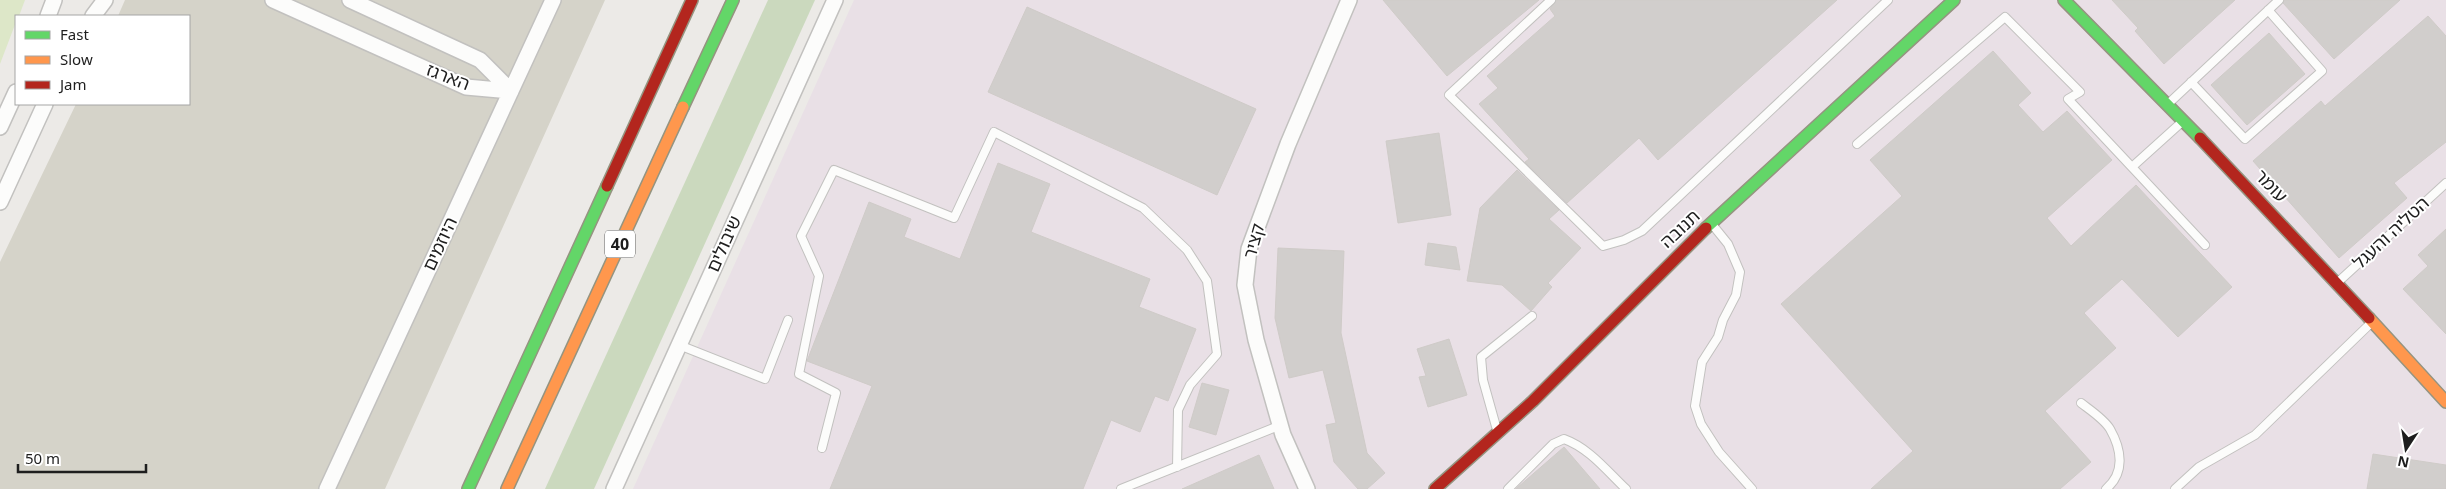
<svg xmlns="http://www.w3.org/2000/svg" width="2446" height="489" viewBox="0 0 2446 489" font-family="'Noto Sans','Noto Sans Hebrew',sans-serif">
  <rect width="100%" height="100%" fill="#eceae7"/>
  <!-- industrial -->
  <path fill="#e9e0e6" d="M854 0H2446V489H633Z"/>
  <!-- construction -->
  <path fill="#d5d3c9" d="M125 0H605L385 489H0V262L76 104H189V16H118Z"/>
  <!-- grass -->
  <path fill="#dde7c8" d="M0 0H25L19 16H16V22L0 64Z"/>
  <!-- forest -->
  <path fill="#cbd9be" d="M768 0H815L594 489H545Z"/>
  <!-- building -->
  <path fill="#d1cecc" stroke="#cfcbc8" d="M1383 0H1539L1447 76Z
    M1556 0H1837L1658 160 1639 138 1567 203 1525 162 1529 159 1479 104 1498 88 1487 76 1555 16 1550 9Z
    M2112 0H2235L2164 64 2135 31 2138 28Z
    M2284 0H2400L2334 59 2283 3Z
    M1027 7 1256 109 1217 195 988 92Z
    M2428 16 2446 36V142L2394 183 2407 198 2339 258 2253 161 2321 101 2325 106Z
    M2269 33 2305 74 2247 125 2211 85Z
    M1993 51 2031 93 2018 105 2043 132 2067 111 2112 160 2047 218 2071 246 2136 185 2232 287 2178 337 2122 279 2084 313 2116 348 2045 411 2091 462 2060 489H1871L1913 451 1781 304 1902 196 1870 160Z
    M1439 133 1451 215 1398 223 1386 141Z
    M998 163 1050 184 1031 232 1150 279 1139 307 1196 329 1168 401 1155 396 1140 432 1111 420 1083 489H830L872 386 807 361 869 202 911 219 904 237 960 259Z
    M1517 170 1559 210 1549 219 1581 248 1548 283 1552 287 1531 311 1502 285 1467 281 1480 208Z
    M2446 229V334L2403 289 2428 266 2418 255Z
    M1428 243 1456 247 1460 270 1425 265Z
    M1278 248 1344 251 1341 333 1367 453 1385 473 1367 489H1358L1334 462 1326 425 1336 423 1323 370 1289 378 1275 318Z
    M1449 339 1467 395 1428 407 1419 377 1426 376 1417 349Z
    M1202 383 1229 390 1216 435 1189 427Z
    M1564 447 1600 489H1516L1518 487Z
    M2373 454 2446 465V489H2367Z
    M1259 455 1274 489H1182Z"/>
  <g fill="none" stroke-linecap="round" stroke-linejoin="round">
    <!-- lane casing -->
    <g stroke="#c2c1bf" stroke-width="10">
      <path id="lane" d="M1551 0 1449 95 1603 246 1624 240 1642 231 1888 0
        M2191 82 2245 139 2322 71 2268 10
        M2168 104 2279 0
        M1857 144 2005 17 2080 92 2068 99 2205 245
        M2132 167 2183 121
        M1711 223 1728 244 1740 272 1736 295 1723 320 1718 337 1702 362 1695 406 1701 424 1719 452 1752 489
        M2337 283 2446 183
        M679 345 765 379 788 320
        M2081 403C2090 410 2104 419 2110 429 2122 450 2125 473 2106 489
        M1497 430 1483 380 1481 357 1532 316
        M822 448 836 393 799 374 819 276 801 236 834 170 954 218 994 132 1143 208 1187 250 1207 281 1217 354 1190 385 1178 410 1177 467
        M1121 489 1281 425
        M1508 489 1553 444 1564 439C1589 448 1607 471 1626 489
        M2175 489 2199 467 2255 435 2371 323"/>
    </g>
    <!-- street casing -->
    <g stroke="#c2c1bf" stroke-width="18">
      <path id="street" d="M273 0 466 87 511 91
        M350 0 480 60 511 91
        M48 16 54 0
        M93 16 105 0
        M0 127 16 92
        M0 202 45 104
        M327 489 553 0
        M614 489 835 0
        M1307 489 1283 435 1256 340 1245 285 1249 249 1288 144 1349 0"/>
    </g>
    <!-- fast casing -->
    <g stroke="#959480" stroke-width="14">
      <path id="fast" d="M2064 0 2200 138
        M683 107 733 0
        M1706 228 1954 0
        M468 489 607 186"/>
    </g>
    <!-- slow casing -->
    <g stroke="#959480" stroke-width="14">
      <path id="slow" d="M2369 318 2446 402
        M507 489 683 107"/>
    </g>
    <!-- jam casing -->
    <g stroke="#959480" stroke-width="14">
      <path id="jam" d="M2200 138 2369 318
        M607 186 692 0
        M1435 489 1533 401 1706 228"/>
    </g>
    <!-- lane -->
    <use href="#lane" stroke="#fcfcfb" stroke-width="8"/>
    <!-- street -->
    <use href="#street" stroke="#fcfcfb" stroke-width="15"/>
    <!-- fast -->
    <use href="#fast" stroke="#63d668" stroke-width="11"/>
    <!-- slow -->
    <use href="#slow" stroke="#ff974d" stroke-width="11"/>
    <!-- jam -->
    <use href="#jam" stroke="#b3261e" stroke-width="11"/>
  </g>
  <g text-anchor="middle" stroke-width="4" stroke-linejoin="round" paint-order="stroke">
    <!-- shield labels -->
    <rect fill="#fff" stroke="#626262" stroke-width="1" x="605" y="230.5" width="30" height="27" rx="4"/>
    <g font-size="16" font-weight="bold" fill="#1e1e1e">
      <text x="620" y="250">40</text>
    </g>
    <!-- street labels -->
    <g font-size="18" fill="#1e1e1e" stroke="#fff">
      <text transform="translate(448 77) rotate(21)" y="6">הארגז</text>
      <text transform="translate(2271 186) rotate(46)" y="6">עומר</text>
      <text transform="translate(1680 229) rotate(-43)" y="6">תנובה</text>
      <text transform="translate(2391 233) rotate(-43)" y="6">הטליה והעגל</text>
      <text transform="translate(1254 241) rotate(-74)" y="6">קציר</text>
      <text transform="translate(440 244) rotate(-65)" y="6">היוזמים</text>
      <text transform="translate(724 244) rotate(-66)" y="6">שיבולים</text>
    </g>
  </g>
  <!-- legend -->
  <rect x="15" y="15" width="175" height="90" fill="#ffffff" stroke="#a5a5a5"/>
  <rect x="25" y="31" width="25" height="8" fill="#63d668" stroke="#a5a5a5"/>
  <text x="60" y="40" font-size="15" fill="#1e1e1e">Fast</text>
  <rect x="25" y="56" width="25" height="8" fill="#ff974d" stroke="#a5a5a5"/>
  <text x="60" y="65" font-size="15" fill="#1e1e1e">Slow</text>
  <rect x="25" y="81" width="25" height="8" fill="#b3261e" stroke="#a5a5a5"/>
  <text x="60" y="90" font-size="15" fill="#1e1e1e">Jam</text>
  <!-- north arrow -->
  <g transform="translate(2406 449) rotate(192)" stroke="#ffffff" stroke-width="4" paint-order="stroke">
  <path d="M0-4L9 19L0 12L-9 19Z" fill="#1e1e1e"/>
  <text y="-8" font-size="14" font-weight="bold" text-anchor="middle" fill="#1e1e1e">N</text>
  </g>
  <!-- scale -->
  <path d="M18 464v8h128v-8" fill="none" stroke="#1e1e1e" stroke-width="2.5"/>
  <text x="25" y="464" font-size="15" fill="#1e1e1e" stroke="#ffffff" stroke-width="4" paint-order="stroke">50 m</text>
</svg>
